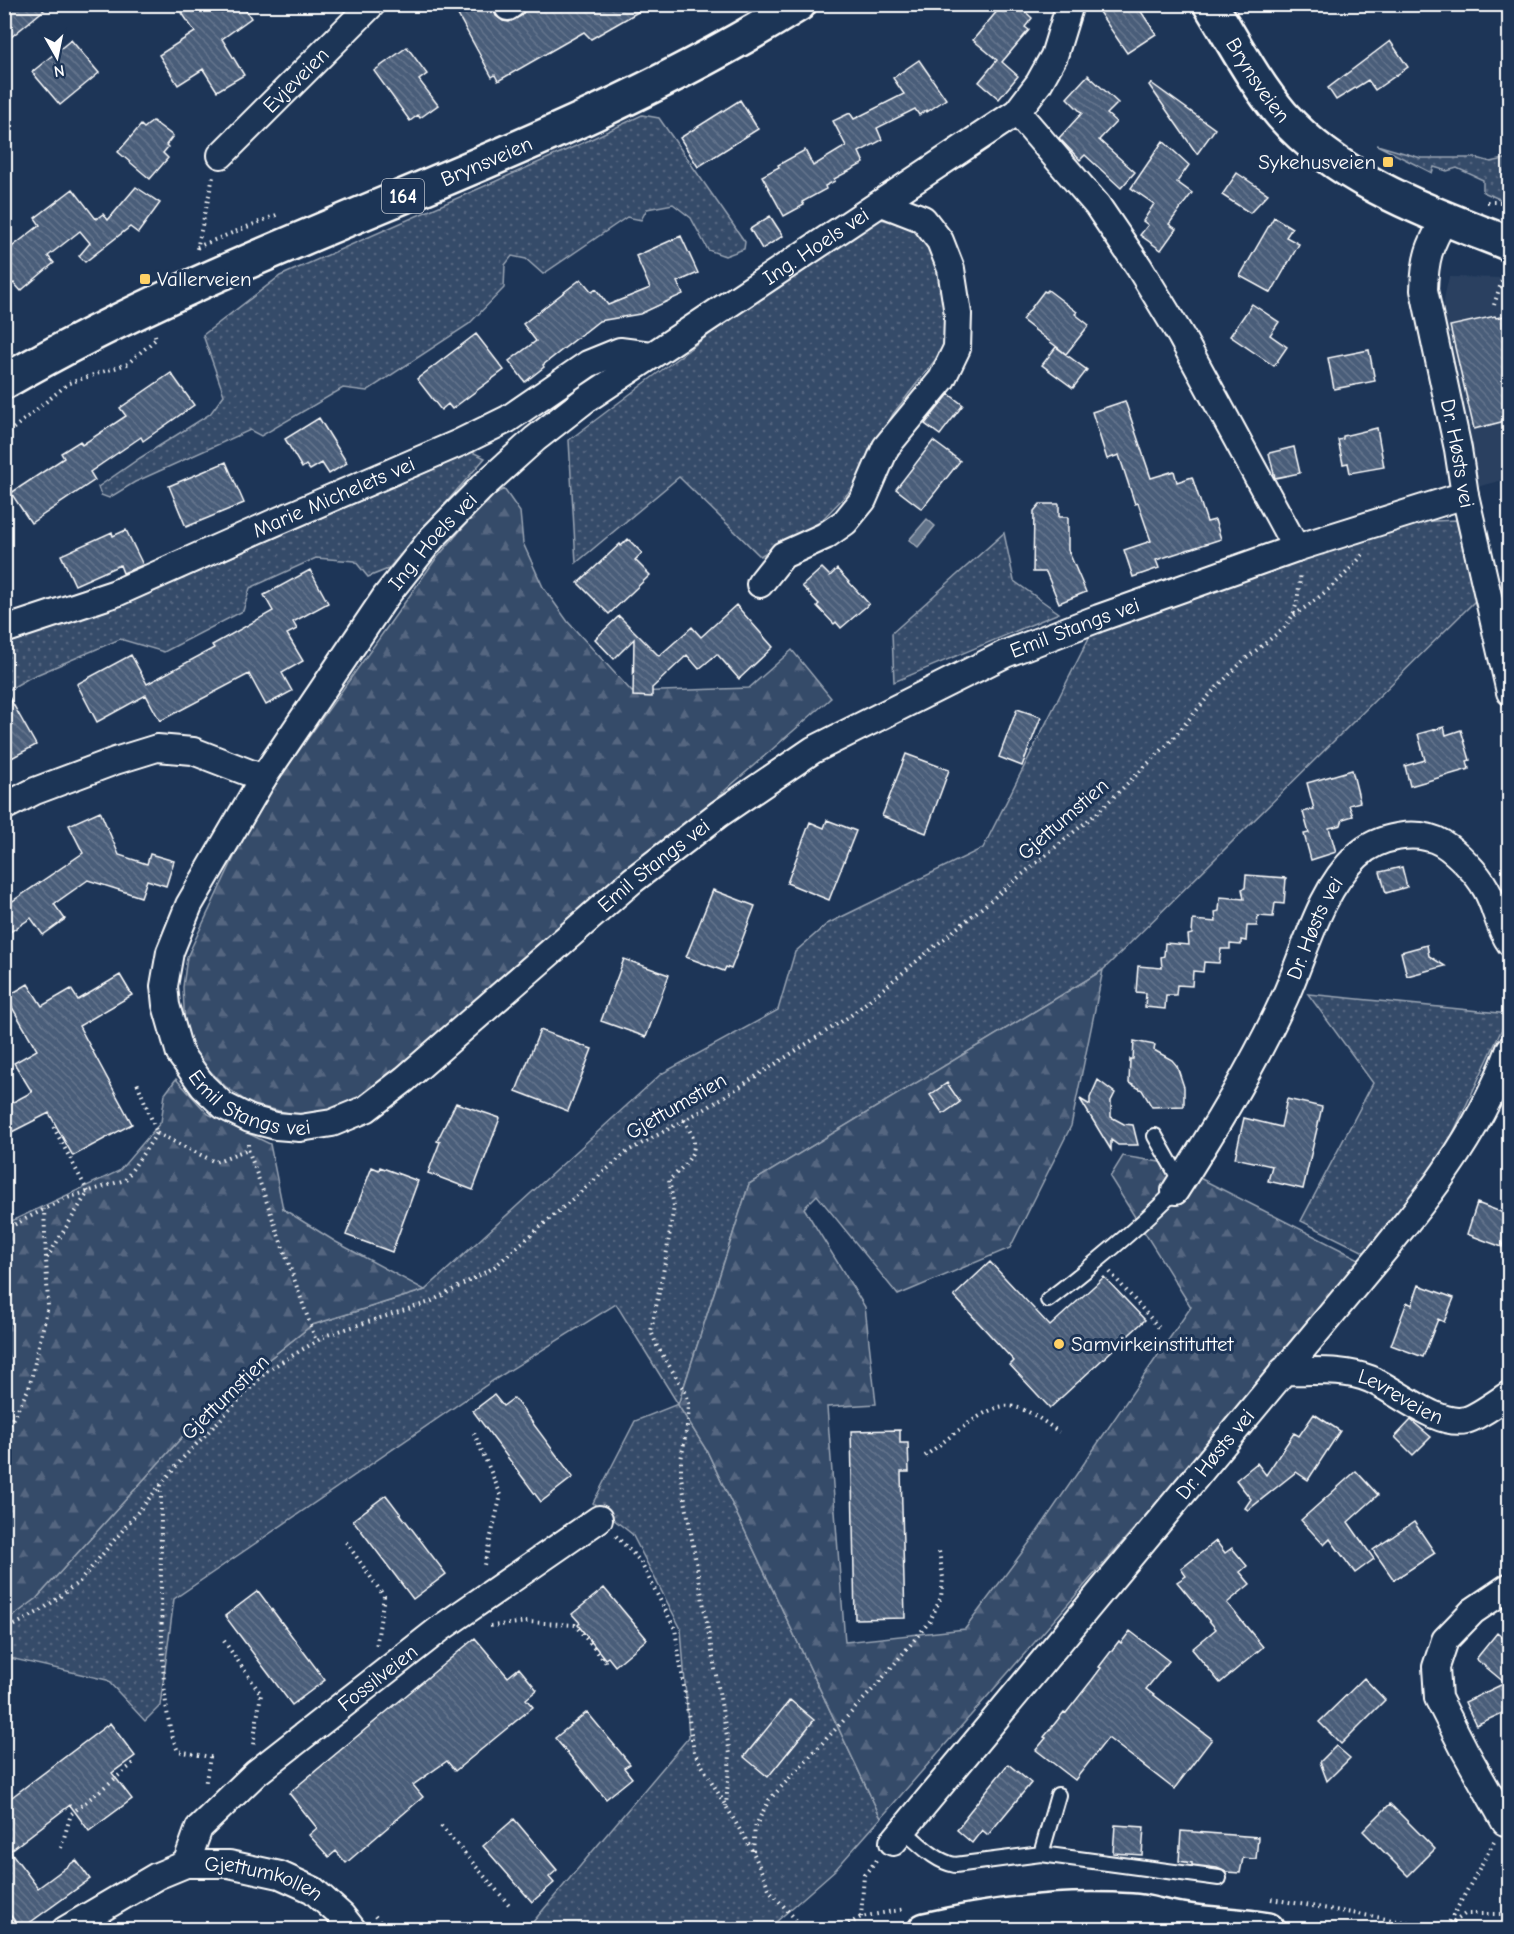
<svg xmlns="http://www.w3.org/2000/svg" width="1514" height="1934" viewBox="0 0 1514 1934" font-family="'Comic Neue',sans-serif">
  <defs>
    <pattern id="green-dots" width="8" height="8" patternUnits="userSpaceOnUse" patternTransform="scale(1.5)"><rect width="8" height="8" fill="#364b69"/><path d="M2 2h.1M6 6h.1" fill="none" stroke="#546680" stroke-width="1.8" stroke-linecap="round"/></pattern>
    <pattern id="forest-firs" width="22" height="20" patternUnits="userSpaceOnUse" patternTransform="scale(1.5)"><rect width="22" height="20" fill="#364b69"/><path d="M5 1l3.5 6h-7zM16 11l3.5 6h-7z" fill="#546680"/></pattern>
    <pattern id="building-back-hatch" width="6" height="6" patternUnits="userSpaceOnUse" patternTransform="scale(1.5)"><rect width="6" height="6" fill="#4a5d79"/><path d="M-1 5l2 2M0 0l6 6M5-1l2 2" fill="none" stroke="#65758d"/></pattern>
  </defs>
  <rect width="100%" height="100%" fill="#1d3557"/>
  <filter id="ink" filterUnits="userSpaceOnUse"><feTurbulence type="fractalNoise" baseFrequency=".0167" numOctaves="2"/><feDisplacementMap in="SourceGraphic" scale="12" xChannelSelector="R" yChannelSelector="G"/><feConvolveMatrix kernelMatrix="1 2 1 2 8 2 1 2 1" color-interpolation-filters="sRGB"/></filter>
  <g filter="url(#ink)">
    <!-- built -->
    <path fill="#2a4161" d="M1449 277 1509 278V478L1477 487 1441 329 1445 294Z"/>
    <!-- green -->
    <path fill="url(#green-dots)" stroke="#9aa5b4" stroke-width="1.5" d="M642 115 659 118 745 242 744 249 725 256 708 250 691 218 673 204 647 209 641 220 627 217 543 274 526 259 512 256 505 265 504 288 469 324 367 391 343 388 261 436 250 430 135 482 109 498 101 495 98 487 140 458 210 414 224 395 203 335 280 276 585 142Z
      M1377 145 1421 158H1477L1491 162 1509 158V203L1483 192V180L1457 168 1447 171 1434 167 1432 173Z
      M877 218 917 229 946 271 950 318 943 350 893 414 853 488 820 522 760 556 679 477 576 563 569 440 711 333Z
      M472 452 485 458 388 569 368 577 355 561 316 558 250 588 243 611 164 652 120 639 29 678 5 692 4 641 103 612 133 600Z
      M1456 520 1476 600 1103 970 749 1184 678 1405 707 1451 881 1818 836 1869 768 1929H527L689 1737 681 1629 632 1534 593 1503 635 1421 678 1404 616 1304 494 1380 174 1599 160 1706 145 1721 107 1680 5 1657 4 1622 36 1599 210 1406 312 1325 425 1290 661 1074 778 1010 795 952 827 924 983 848 1099 618 1367 524Z
      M1004 533 1014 581 1059 613 894 682 892 633Z
      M1308 994 1509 1014 1447 1146 1368 1254 1301 1221 1373 1083Z"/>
    <!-- forest -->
    <path fill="url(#forest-firs)" stroke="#9aa5b4" stroke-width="1.5" d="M504 489 520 512 523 543 543 587 568 622 632 692 749 688 792 650 831 698 401 1073 322 1121 250 1104 225 1086 196 1057 185 1031 183 987 187 957 256 811 435 560 489 497Z
      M1103 970 1071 1126 1010 1248 898 1295 817 1195 804 1208 865 1307 876 1404 827 1407 845 1642 965 1629 1035 1535 1191 1307 1110 1177 1123 1156 1172 1164 1363 1261 1277 1365 881 1818 707 1451 678 1405 749 1184Z
      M176 1079 208 1114 270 1144 283 1209 336 1242 425 1290 312 1325 210 1406 36 1599 5 1622V1224L119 1171 161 1122 165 1094Z"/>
    <!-- water -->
    <path fill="#617289" stroke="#a0aab8" stroke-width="1.5" d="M927 519 935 526 918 547 909 540Z"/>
    <!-- building -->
    <path fill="url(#building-back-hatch)" stroke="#fff" stroke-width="1.5" d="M4 4H51L4 43Z
      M176 4H242L251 18 222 39 244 75 217 91 203 69 178 85 159 55 195 32Z
      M452 4H494L493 9 496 16 503 21 509 22 521 16 525 10 527 4H652L591 39 584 32 498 81 495 75 492 77Z
      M1003 4H1017L1032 18 1025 27 1029 30 1002 62 1018 76 999 99 979 82 997 60 973 40Z
      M1109 4H1136L1156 34 1127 53 1099 12Z
      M71 40 99 73 60 105 32 72Z
      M1390 41 1408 67 1375 90 1368 80 1336 100 1328 88Z
      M407 47 427 74 419 80 438 105 420 118 418 115 410 121 374 71Z
      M919 60 946 99 927 112 926 110 919 115 915 109 877 128 882 140 859 152 864 163 834 179 835 181 825 186 826 189 802 202 804 205 784 216 762 176 779 167 778 165 805 150 813 166 846 146 833 121 850 113 854 119 904 94 893 78Z
      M1088 75 1118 103 1107 114 1116 122 1099 140 1135 172 1121 188 1085 155 1080 160 1059 138 1082 113 1067 98Z
      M1151 83 1215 129 1197 154 1149 85Z
      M740 100 758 129 698 167 680 138Z
      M153 121 173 136 166 145 168 147 163 153 168 158 150 179 118 152 141 125 144 128Z
      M1163 141 1189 165 1177 182 1192 193 1169 224 1176 229 1161 250 1140 235 1148 225 1143 221 1154 204 1131 188Z
      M1237 173 1268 194 1250 213 1222 195Z
      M136 187 160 203 138 233 130 227 85 262 79 256 90 243 80 231 48 256 54 263 23 289 21 291 14 283 4 291V253L40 225 35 218 73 189 96 219 103 214 108 220Z
      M770 216 783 236 762 249 750 229Z
      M1274 217 1292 228 1286 237 1299 244 1271 293 1240 276Z
      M681 236 698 273 677 282 683 294 640 314 599 321 543 365 544 367 525 382 509 361 536 341 523 324 581 279 592 292 596 289 608 305 650 288 636 256Z
      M1048 290 1077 312 1075 314 1089 325 1066 354 1022 320 1044 291 1046 292Z
      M1252 304 1279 322 1270 335 1287 347 1274 366 1230 336Z
      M1509 315V415L1501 422 1474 429 1450 326 1495 316 1496 318Z
      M476 334 504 370 452 409 448 404 441 410 417 379Z
      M1056 347 1087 370 1073 388 1042 365Z
      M1369 350 1375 381 1334 389 1328 358Z
      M171 373 194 405 143 441 141 437 90 472 95 480 31 523 11 493 64 458 61 453 80 441 82 445 126 416 120 408Z
      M949 394 963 405 940 435 925 424Z
      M1125 401 1151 478 1174 471 1177 482 1192 477 1207 522 1215 520 1221 539 1156 560 1159 568 1133 577 1124 550 1151 541 1138 503 1135 504 1119 455 1107 459 1092 412Z
      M319 418 347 463 329 474 322 463 310 470 306 465 302 468 285 439Z
      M1377 428 1384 467 1350 473 1348 463 1343 464 1338 440 1343 439V436Z
      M933 441 960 461 922 509 896 489Z
      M1294 447 1300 473 1275 478 1269 453Z
      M226 462 244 503 186 527 169 486Z
      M1040 504H1059V517H1068V550L1086 592 1059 603 1046 572H1033L1034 511Z
      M126 530 143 565 123 573 120 565 75 585 61 555 112 532 113 536Z
      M628 539 642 553 635 560 650 575 609 614 578 583 620 544 621 546Z
      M822 568 830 576 837 569 869 604 841 628 836 622 834 624 817 606 819 604 802 586Z
      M310 570 328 603 293 622 297 629 287 634 303 661 282 673 292 691 266 705 249 674 160 721 146 695 97 722 77 684 131 655 147 684 214 648 212 645 273 611 264 595Z
      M736 605 773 647 739 679 717 654 699 669 687 655 652 688V697L633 696 634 639 614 659 595 639 619 616 659 656 692 627 701 637Z
      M4 688 36 745 4 762Z
      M1017 709 1041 717 1022 766 999 757Z
      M1444 727 1446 735 1461 730 1470 760 1467 761 1469 769 1410 786 1405 766 1425 760 1418 734Z
      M906 754 949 770 926 833 882 816Z
      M1352 770 1360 802 1349 805 1353 816 1343 819 1341 825 1329 828 1336 852 1311 860 1304 834 1309 833 1303 812 1314 809 1307 783Z
      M100 811 119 855 147 864 150 854 174 861 166 886 147 880 141 897 88 880 54 904 65 919 43 935 31 918 4 936V907L83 853 69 825Z
      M827 820 856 831 829 900 787 883 810 822 824 828Z
      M1402 867 1407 887 1386 893 1380 872Z
      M1246 875 1286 878 1284 904 1275 903 1273 917 1258 916 1257 926H1247L1246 941 1241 940V945L1230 944V949H1221L1219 963 1204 962 1203 972 1193 971 1192 986 1177 985 1176 995H1166L1165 1009 1145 1007 1146 993 1136 992 1138 966 1162 968 1161 957 1164 956 1165 943 1189 945 1188 935 1192 934 1193 920 1216 922 1215 912 1219 911 1220 897 1244 899 1242 889 1245 888Z
      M713 890 755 906 731 969 726 967 724 971 686 957Z
      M1427 945 1429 956 1445 966 1407 976 1401 952Z
      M624 959 669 975 646 1037 601 1021Z
      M120 975 132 995 79 1026 132 1124 73 1156 49 1113 4 1136V1107L32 1092 14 1063 37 1050 6 997 28 984 42 1006 71 989 78 1000Z
      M540 1030 592 1049 568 1111 516 1091Z
      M1134 1041 1155 1045 1154 1050 1172 1060 1177 1066 1184 1087V1106L1152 1107 1142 1090 1129 1083 1130 1059H1133Z
      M1098 1080 1115 1093 1111 1101V1117L1124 1124 1133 1125 1138 1145H1118L1111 1140V1150L1080 1099 1090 1105V1098Z
      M947 1083 960 1102 943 1114 930 1095Z
      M1287 1099 1322 1107 1303 1189 1268 1181 1272 1166 1235 1158 1244 1118 1281 1127Z
      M456 1103 500 1118 473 1190 428 1173 440 1142 437 1141Z
      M372 1167 379 1170 380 1167 418 1181 392 1252 346 1235Z
      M1477 1203 1509 1215V1239L1505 1238 1502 1247 1467 1234Z
      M990 1262 1050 1326 1104 1277 1145 1320 1050 1408 1010 1365 1014 1361 954 1296Z
      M1419 1285 1454 1298 1444 1322 1438 1319 1423 1357 1391 1345 1407 1302 1412 1305Z
      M494 1395 503 1406 514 1398 573 1477 541 1502 473 1411Z
      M1314 1414 1340 1431 1308 1480 1296 1472 1248 1510 1245 1508 1251 1499 1236 1480 1257 1463 1266 1475 1294 1433 1299 1436Z
      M1411 1420 1431 1437 1413 1455 1395 1437Z
      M900 1430V1443H908L909 1472H901L905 1618 855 1619 851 1431Z
      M1356 1471 1378 1495 1348 1522 1374 1559 1355 1573 1330 1539 1324 1545 1301 1520Z
      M386 1495 446 1574 413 1599 353 1520Z
      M1414 1522 1435 1553 1394 1580 1373 1550Z
      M1216 1541 1225 1553 1232 1548 1247 1566 1240 1572 1250 1584 1227 1603 1263 1647 1220 1683 1192 1649 1216 1629 1177 1582 1186 1576 1181 1569Z
      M604 1588 647 1639 615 1666 608 1657 605 1659 578 1625 580 1623 572 1614Z
      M258 1591 325 1680 292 1705 225 1616Z
      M1130 1631 1169 1661 1146 1689 1212 1739 1174 1789 1108 1738 1075 1780 1036 1750 1046 1738 1044 1737 1064 1712 1066 1713 1092 1680 1101 1668 1099 1667 1119 1641 1121 1643Z
      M1497 1633 1509 1643V1710L1476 1725 1465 1702 1505 1683 1476 1659Z
      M475 1638 508 1677 519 1668 537 1690 526 1699 533 1707 455 1771 447 1761 413 1785 423 1797 346 1863 336 1851 329 1857 309 1835 317 1828 289 1793Z
      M1364 1678 1385 1700 1341 1744 1319 1722Z
      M790 1700 814 1720 768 1777 744 1757Z
      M587 1712 630 1764 624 1768 632 1778 606 1799 555 1738Z
      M110 1723 135 1756 112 1773 132 1799 89 1831 70 1805 10 1851 38 1888 76 1860 90 1879 21 1929 4 1907V1803Z
      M1336 1746 1350 1758 1327 1781 1320 1762Z
      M1008 1764 1031 1783 988 1835 982 1830 972 1843 957 1830 967 1817 966 1816Z
      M1390 1804 1435 1849 1408 1876 1363 1831Z
      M514 1819 557 1870 549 1877 554 1883 532 1902 483 1846Z
      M1115 1825 1144 1827 1142 1855 1113 1853Z
      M1181 1831 1258 1837 1256 1859 1243 1858 1240 1873 1226 1872 1217 1868 1192 1865V1863L1179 1861Z"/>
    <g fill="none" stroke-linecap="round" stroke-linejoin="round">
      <!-- lane casing -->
      <g stroke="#fff" stroke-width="18">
        <path id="lane" d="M1155 1136 1181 1182
          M1048 1300C1092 1266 1135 1231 1175 1191
          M903 1830C919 1843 934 1861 955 1865L1041 1854 1219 1878
          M1041 1854 1058 1795"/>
      </g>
      <!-- street casing -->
      <g stroke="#fff" stroke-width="30">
        <g id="street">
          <path d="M508 7 512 4"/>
          <path d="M1017 112 1097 205 1139 267 1181 336 1296 548"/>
          <path id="s1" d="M221 155 372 4"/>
          <path id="s2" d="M1445 218C1429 247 1425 257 1424 290L1458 449 1465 495 1510 692"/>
          <path d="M760 584 783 555 825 536 845 522 863 500 886 447 942 379 957 348 958 314 951 269 940 241 923 219 882 203"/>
          <path id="s3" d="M4 630 116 593 271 524 459 443 508 419 588 364 620 351 651 355"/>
          <path id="s4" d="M263 778 189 905 170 952 164 986 166 1005 180 1054 203 1086 224 1106 250 1119 276 1126 300 1128 332 1123 366 1109 405 1079 633 880 719 814 813 750 1005 654 1099 618 1296 548 1465 495"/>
          <path id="s5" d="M4 807 35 791 115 761 157 748 193 751 263 778 386 596 432 538 482 487 535 439 585 400 1017 112 1039 83 1054 56 1070 4"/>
          <path id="s6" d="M1175 1191C1215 1129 1254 1065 1285 997 1306 950 1319 892 1357 856 1378 836 1417 829 1442 843 1457 852 1478 874 1486 889 1496 906 1498 927 1510 943"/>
          <path id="s7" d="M1283 1371C1311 1372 1343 1368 1370 1379 1396 1390 1437 1427 1466 1420 1476 1418 1499 1401 1510 1394"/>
          <path d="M1505 1822 1465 1751 1438 1698 1436 1667 1445 1640 1473 1611 1510 1586"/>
          <path id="s8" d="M893 1842 1387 1247C1407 1221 1430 1195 1448 1167 1473 1131 1495 1089 1510 1049"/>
          <path id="s9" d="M186 1864 199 1828 256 1773 441 1628 599 1519"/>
          <path id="s10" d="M65 1930 157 1876 186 1864H229L280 1875 313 1890 342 1916 353 1930"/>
        </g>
      </g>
      <!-- primary casing -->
      <g stroke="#fff" stroke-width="38">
        <g id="primary">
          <path id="s11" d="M1210 4C1233 41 1254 82 1282 115 1341 182 1429 212 1510 244"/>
          <path id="s12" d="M4 382C258 234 549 161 799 4"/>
          <path d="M925 1930C992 1915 1062 1906 1131 1911 1148 1912 1164 1918 1181 1920 1210 1925 1239 1925 1268 1930"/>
        </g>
      </g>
      <!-- path -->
      <path stroke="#fff" stroke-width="4" stroke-dasharray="1.5 4.5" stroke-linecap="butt" d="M1487 202H1510
        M197 247 279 214
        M197 249 213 177
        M1494 305 1505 271
        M4 436 69 383 127 364 156 339 155 335
        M1294 615C1321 597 1344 578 1364 553
        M684 1120C687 1126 691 1132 693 1138 699 1154 679 1171 669 1180L674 1206 665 1263 651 1331 657 1346 686 1393 689 1403 688 1421 681 1460V1477L730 1754 726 1806
        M157 1133 215 1162 248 1149
        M248 1144V1149L316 1341
        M4 1230 64 1199 125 1180 157 1133 136 1080
        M47 1258 88 1192 53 1126
        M1110 1272 1161 1330
        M474 1433 501 1495 483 1569
        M4 1435 29 1388 48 1306 44 1209
        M925 1456C943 1443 988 1403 1009 1406 1028 1408 1044 1422 1059 1432
        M161 1485C161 1544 160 1602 163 1661 164 1688 166 1726 178 1751L210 1757 205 1786
        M616 1536 640 1561 675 1629 694 1752 753 1852 770 1891 805 1930
        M346 1542 384 1596 376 1648
        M490 1626 528 1622 575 1625 608 1665
        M4 1631 42 1610 80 1581 184 1457 268 1370 327 1335 430 1302 493 1268 628 1151 705 1109 850 1016 1097 813 1169 743 1213 691 1242 662 1285 627 1293 615 1297 602 1301 572
        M224 1641 261 1694 253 1745
        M441 1826 511 1907
        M1494 1842 1446 1928 1465 1914H1510
        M61 1848 71 1814 134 1763
        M753 1851 755 1827 769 1800 876 1686 930 1621 941 1597 943 1578 939 1551
        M1271 1899 1451 1930
        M375 1916 386 1930
        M861 1917 864 1875 877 1860
        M838 1930 861 1917 905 1909"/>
      <!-- lane -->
      <use href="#lane" stroke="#1d3557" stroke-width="14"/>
      <!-- street -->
      <use href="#street" stroke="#1d3557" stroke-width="26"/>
      <!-- primary -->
      <use href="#primary" stroke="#1d3557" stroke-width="33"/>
    </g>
  </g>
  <!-- markers -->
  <g fill="#ffd166" stroke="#1d3557" stroke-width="2">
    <rect x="1382" y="156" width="12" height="12" rx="3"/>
    <rect x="139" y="273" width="12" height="12" rx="3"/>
    <circle cx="1059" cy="1344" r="6"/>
  </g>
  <g text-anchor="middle" stroke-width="6" stroke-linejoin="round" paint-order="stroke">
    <!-- shield labels -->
    <rect fill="#1d3557" stroke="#bbc2cd" stroke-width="1.5" x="382" y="179" width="42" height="34" rx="4.5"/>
    <g font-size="20" font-weight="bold" fill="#fff">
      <text x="403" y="203">164</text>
    </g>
    <!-- street labels -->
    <g font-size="21" fill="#fff" stroke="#1d3557">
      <text dy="7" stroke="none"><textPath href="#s11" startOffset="90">Brynsveien</textPath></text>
      <text dy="7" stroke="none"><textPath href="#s1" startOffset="106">Evjeveien</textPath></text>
      <text dy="7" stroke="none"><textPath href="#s12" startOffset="531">Brynsveien</textPath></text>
      <text dy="7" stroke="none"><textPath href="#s5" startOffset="1053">Ing. Hoels vei</textPath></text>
      <text dy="7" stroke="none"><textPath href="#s2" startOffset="243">Dr. Høsts vei</textPath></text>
      <text dy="7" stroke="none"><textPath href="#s3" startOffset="356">Marie Michelets vei</textPath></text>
      <text dy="7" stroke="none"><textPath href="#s5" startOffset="567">Ing. Hoels vei</textPath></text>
      <text dy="7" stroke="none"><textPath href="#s4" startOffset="1383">Emil Stangs vei</textPath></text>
      <text transform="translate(1063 819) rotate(-41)" y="7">Gjettumstien</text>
      <text dy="7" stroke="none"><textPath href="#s4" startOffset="897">Emil Stangs vei</textPath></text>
      <text dy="7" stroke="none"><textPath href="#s6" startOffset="298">Dr. Høsts vei</textPath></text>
      <text dy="7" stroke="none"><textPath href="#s4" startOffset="393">Emil Stangs vei</textPath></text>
      <text transform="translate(676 1106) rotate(-30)" y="7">Gjettumstien</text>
      <text transform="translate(225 1397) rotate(-44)" y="7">Gjettumstien</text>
      <text dy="7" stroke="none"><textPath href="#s7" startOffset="123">Levreveien</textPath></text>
      <text dy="7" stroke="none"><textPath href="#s8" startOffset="504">Dr. Høsts vei</textPath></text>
      <text dy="7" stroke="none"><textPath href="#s9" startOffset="272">Fossilveien</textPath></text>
      <text dy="7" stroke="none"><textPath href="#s10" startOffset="218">Gjettumkollen</textPath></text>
    </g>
    <!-- poi labels -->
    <g font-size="21" fill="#fff" stroke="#1d3557" text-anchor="start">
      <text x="1376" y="169" text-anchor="end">Sykehusveien</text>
      <text x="157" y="286">Vallerveien</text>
      <text x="1071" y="1351">Samvirkeinstituttet</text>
    </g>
  </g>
  <!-- margin -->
  <rect width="1514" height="1934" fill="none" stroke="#1d3557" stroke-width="24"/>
  <rect x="12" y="12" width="1490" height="1910" fill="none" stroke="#fff" stroke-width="2" filter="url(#ink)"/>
  <!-- north arrow -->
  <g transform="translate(57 57) rotate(171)" stroke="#1d3557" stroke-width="4.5" paint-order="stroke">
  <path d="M0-4.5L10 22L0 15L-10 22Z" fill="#ffffff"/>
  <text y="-9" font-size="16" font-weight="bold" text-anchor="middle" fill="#ffffff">N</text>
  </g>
</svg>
